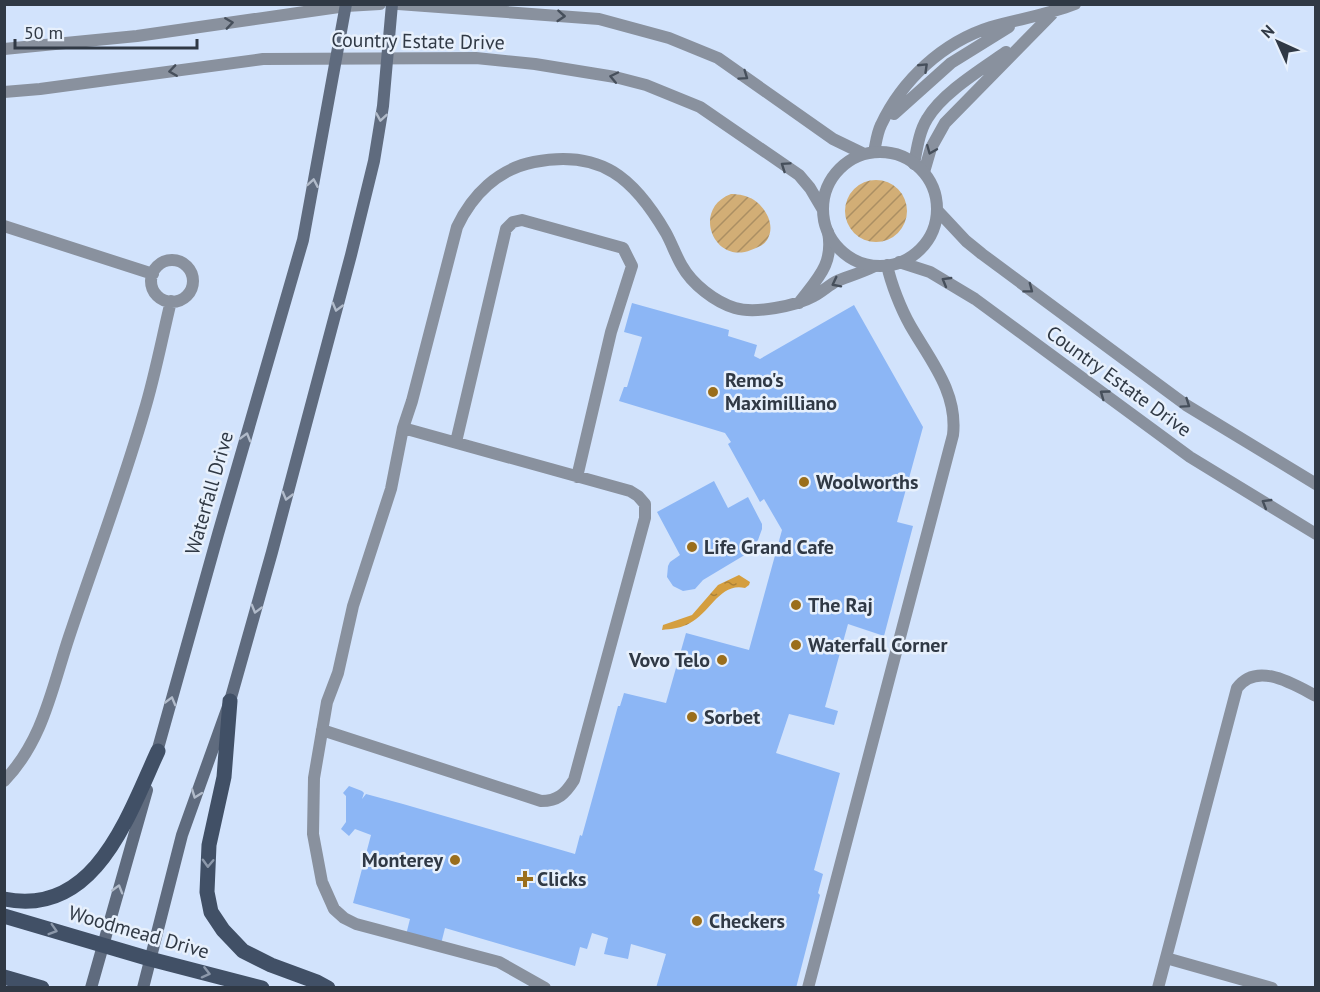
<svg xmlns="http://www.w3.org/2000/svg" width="1320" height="992" viewBox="0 0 1320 992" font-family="'PT Sans',sans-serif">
  <defs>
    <pattern id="garden-furrows" width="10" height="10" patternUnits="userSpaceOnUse" patternTransform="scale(1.5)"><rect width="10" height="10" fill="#d2ae76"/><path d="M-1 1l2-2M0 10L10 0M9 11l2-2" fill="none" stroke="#ab8f63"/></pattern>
    <pattern id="water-ripples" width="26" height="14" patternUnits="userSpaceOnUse" patternTransform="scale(1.5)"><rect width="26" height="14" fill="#d49e3f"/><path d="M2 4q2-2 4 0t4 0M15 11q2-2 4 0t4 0" fill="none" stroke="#ac8237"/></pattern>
  </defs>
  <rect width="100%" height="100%" fill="#d2e3fc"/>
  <!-- garden -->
  <path fill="url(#garden-furrows)" d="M845 211a31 31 0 1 1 62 0a31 31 0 1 1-62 0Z
    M731 194C739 194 748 196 754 200 766 208 776 226 767 240 763 246 758 247 751 250 714 265 691 209 731 194Z"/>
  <!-- water -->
  <path fill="url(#water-ripples)" d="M739 575 750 582 749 585 745 588C720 582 710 613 690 623 682 628 671 629 662 630L663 625 692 615 718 585Z"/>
  <!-- building -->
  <path fill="#8cb6f5" d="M632 303 729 330 728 336 757 345 754 356 760 359 854 305 923 427 897 522 913 526 884 636 848 624 825 707 838 711 834 725 789 714 776 753 840 773 814 870 823 874 818 893 820 895 796 988H656L666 954 631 944 628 959 604 954 608 938 592 933 587 949 580 947 575 966 445 928 441 944 406 935 410 919 353 903 371 835 355 829 349 836 341 829 346 822V796L343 793 349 786 362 791 364 793 362 799 366 794 403 804 575 854 580 835 582 836 618 706H620L624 693 666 703 686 633 749 650 782 530 764 499 760 502 728 444 731 442 725 433 619 401 624 387H627L642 337 624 332Z
    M714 481 728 508 748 497 762 524V529L758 540 748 553 703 580 695 589 683 591 673 586 667 577 668 566 670 562 680 555 657 512Z"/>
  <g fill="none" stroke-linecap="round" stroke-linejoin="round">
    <!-- service -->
    <path stroke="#89919e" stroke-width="12" d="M894 114 951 63 1009 27
      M874 152C876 143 877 133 881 125 902 80 943 42 991 27 1019 19 1047 15 1075 4
      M914 164C917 149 919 132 927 119 942 93 982 69 1006 52
      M924 172 931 148 945 123 1052 14
      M4 226 153 274
      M151 281a21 21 0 1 1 42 0a21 21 0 1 1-42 0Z
      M799 303C818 278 834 264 828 232
      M456 442 506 229 513 222 522 220 623 248 632 266 611 332 577 477
      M322 730 541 801C558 801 565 794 574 780L645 518V504L638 496 630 491 403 428
      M4 781C43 741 52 688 69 637 94 562 122 488 144 412 155 376 162 338 171 301
      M545 988 499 962 356 924 344 918 334 909 322 882 313 834 314 778 327 702 338 673 353 606 391 489 403 428 412 401 457 227C472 195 498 169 534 162 601 149 634 178 666 233 672 244 676 256 682 266 692 284 715 302 735 308 755 314 796 306 814 296 822 292 829 285 837 281 850 276 863 272 875 266
      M808 988 953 435C958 392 930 360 910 325 901 309 891 284 887 265"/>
    <!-- minor -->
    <path stroke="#89919e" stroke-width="12" d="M398 4 599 19 669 38 718 58 833 139 864 154
      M4 49 137 36 346 6 380 4
      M4 92 40 89 263 59 476 58 535 64 615 77 646 85 700 107 799 175 810 188 823 210
      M823 209a57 57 0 1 1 114 0a57 57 0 1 1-114 0Z
      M937 210 966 241 982 254 1186 405 1316 484
      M899 262 930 272 975 299 1190 457 1316 534
      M1166 958 1272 988
      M1158 988 1237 688C1257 661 1293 684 1316 696"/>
    <!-- secondary -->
    <path stroke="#5f6b7e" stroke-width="12" d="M155 759 218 534 303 240 346 4
      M91 988 147 790
      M143 988 182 835 230 701 272 552 351 255 374 161 383 106 392 4"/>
    <!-- primary -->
    <path stroke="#415066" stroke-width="15" d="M230 701 224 777 209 845 207 892 211 912 223 930 243 951 271 965 317 982 328 988
      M4 899C95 918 128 816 158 751
      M4 916 150 959 262 988
      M4 977 42 988"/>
  </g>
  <!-- one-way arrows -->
  <defs><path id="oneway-chevron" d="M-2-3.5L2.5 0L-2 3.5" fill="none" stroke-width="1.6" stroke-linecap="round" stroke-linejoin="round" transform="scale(1.5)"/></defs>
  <g stroke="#464f5b">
    <use href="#oneway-chevron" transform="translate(561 16) rotate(4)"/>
    <use href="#oneway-chevron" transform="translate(229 23) rotate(-8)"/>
    <use href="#oneway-chevron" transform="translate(924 67) rotate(-44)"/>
    <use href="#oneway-chevron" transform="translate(173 71) rotate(172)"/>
    <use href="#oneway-chevron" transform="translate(744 76) rotate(35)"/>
    <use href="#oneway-chevron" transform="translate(614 77) rotate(-168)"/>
    <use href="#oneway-chevron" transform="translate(931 150) rotate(112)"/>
    <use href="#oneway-chevron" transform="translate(785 166) rotate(-146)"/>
    <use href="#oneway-chevron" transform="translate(946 281) rotate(-150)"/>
    <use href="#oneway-chevron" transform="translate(836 283) rotate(153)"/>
    <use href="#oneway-chevron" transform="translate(1029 289) rotate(37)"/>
    <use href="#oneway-chevron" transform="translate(1104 394) rotate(-144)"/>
    <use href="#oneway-chevron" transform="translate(1186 404) rotate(34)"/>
    <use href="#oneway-chevron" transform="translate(1266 503) rotate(-149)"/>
  </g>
  <g stroke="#b1bbca">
    <use href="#oneway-chevron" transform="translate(381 117) rotate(99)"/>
    <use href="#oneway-chevron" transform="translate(313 183) rotate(-80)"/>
    <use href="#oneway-chevron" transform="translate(337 307) rotate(105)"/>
    <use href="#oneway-chevron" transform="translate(246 437) rotate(-74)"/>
    <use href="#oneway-chevron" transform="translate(287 496) rotate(105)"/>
    <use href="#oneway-chevron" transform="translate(256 609) rotate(106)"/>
    <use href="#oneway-chevron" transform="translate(171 701) rotate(-75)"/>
    <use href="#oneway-chevron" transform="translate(196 794) rotate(110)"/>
    <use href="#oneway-chevron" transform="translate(118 889) rotate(-74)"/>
  </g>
  <g stroke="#8c98aa">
    <use href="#oneway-chevron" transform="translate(208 863) rotate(92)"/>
    <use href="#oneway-chevron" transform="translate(53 930) rotate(17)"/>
    <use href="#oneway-chevron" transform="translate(206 973) rotate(14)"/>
  </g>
  <!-- markers -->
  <g fill="#9a6e1c" stroke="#e7f0fc" stroke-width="2">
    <circle cx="713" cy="392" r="6"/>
    <circle cx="804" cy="482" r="6"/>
    <circle cx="692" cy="547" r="6"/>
    <circle cx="796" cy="605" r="6"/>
    <circle cx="796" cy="645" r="6"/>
    <circle cx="722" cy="660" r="6"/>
    <circle cx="692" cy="717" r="6"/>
    <circle cx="455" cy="860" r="6"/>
    <path d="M522 870h6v6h6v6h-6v6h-6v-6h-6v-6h6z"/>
    <circle cx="697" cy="921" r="6"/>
  </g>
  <g text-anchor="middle" stroke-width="5" stroke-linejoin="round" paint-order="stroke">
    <!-- street labels -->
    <g font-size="20" fill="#303945" stroke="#e7f0fc">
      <text transform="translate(418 41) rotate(1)" y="7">Country Estate Drive</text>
      <text transform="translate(1119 381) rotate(36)" y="7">Country Estate Drive</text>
      <text transform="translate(209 493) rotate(-74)" y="7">Waterfall Drive</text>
      <text transform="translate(139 932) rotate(16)" y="7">Woodmead Drive</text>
    </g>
    <!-- poi labels -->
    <g font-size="20" font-weight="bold" fill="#303945" stroke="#e7f0fc" text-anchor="start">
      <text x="725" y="387">Remo's<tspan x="725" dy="23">Maximilliano</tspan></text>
      <text x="816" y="489">Woolworths</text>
      <text x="704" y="554">Life Grand Cafe</text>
      <text x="808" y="612">The Raj</text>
      <text x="808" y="652">Waterfall Corner</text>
      <text x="710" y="667" text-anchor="end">Vovo Telo</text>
      <text x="704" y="724">Sorbet</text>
      <text x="443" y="867" text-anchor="end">Monterey</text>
      <text x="537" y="886">Clicks</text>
      <text x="709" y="928">Checkers</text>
    </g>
  </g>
  <!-- border -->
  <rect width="1320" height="992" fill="none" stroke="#303945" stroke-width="12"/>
  <!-- north arrow -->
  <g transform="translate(1278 42) rotate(315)" stroke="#e7f0fc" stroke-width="4.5" paint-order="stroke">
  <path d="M0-4.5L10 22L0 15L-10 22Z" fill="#303945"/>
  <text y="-9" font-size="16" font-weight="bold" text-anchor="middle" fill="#303945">N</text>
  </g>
  <!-- scale -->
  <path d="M15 39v9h182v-9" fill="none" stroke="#303945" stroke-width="3"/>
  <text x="24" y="39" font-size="18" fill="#303945" stroke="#e7f0fc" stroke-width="4.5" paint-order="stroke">50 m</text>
</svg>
